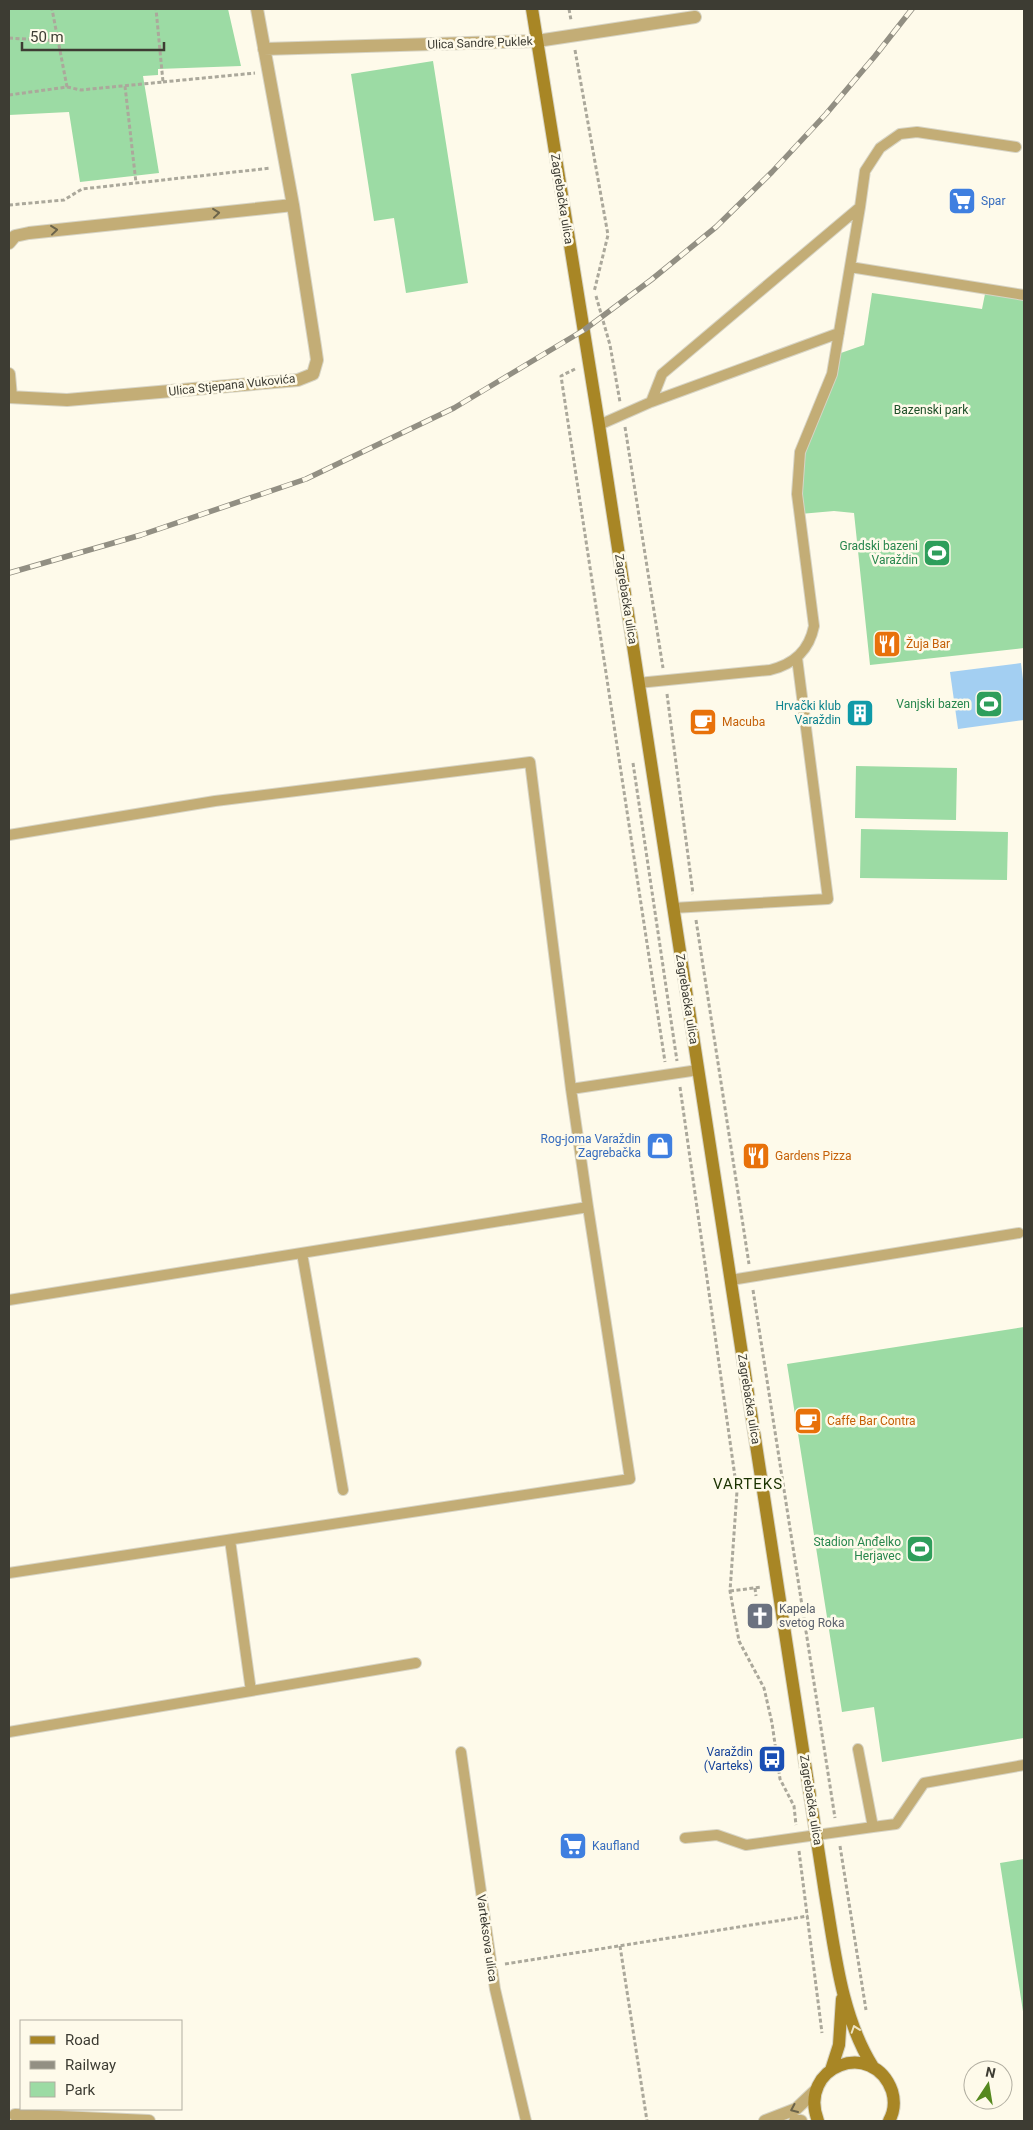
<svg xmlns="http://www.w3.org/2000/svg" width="1033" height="2130" viewBox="0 0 1033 2130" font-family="Roboto,sans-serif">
  <rect width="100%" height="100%" fill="#fefaea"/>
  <!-- green -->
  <path fill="#9cdba4" d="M9 9H228L241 66 158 69V75L143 76 159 173 80 182 69 112 9 115Z
    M433 61 468 283 406 293 394 218 374 221 351 74Z
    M986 289 1024 295V648L870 665 854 513 834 511 800 514V452L835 355 864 345 872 293 982 309Z
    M856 766 957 768 956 820 855 818Z
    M861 829 1008 832 1007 880 860 878Z
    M1024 1327V1738L882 1762 874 1707 842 1712 787 1364Z
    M1024 1859V2018L1000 1863Z"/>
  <!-- water -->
  <path fill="#a3cff2" d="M1021 663 1024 688V720L958 729 950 672Z"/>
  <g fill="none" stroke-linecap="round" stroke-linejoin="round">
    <!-- lane casing -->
    <g stroke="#d7d4c5" stroke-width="12">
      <path id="lane" d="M860 207 865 171 880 148 900 134 917 132 1016 147
        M850 267 1024 295
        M599 425 651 402 839 333
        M638 683 770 670C794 664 809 651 814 626L797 494 800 452 832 374 860 207 662 374 651 402
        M9 835 215 801 530 762 571 1089 698 1070
        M673 908 828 899 797 658
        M302 1253 343 1490
        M731 1280 1019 1233
        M9 1300 588 1207 571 1089
        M230 1540 251 1691
        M9 1573 630 1479 588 1207
        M9 1732 416 1663
        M461 1752 495 1989 526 2121
        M873 1827 896 1824 924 1783 1024 1765
        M685 1838 717 1835 746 1845 873 1827 858 1749"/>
    </g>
    <!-- street casing -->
    <g stroke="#d7d4c5" stroke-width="14">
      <path id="street" d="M264 49 537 41 695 17
        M9 243 15 236 29 233 293 205
        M9 374 11 397
        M9 397 67 400 298 380 313 374 317 360 315 346 293 205 257 9
        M15 2115 149 2121
        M765 2121 796 2109 815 2091
        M795 2121H801"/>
    </g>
    <!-- secondary casing -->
    <g stroke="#d7d4c5" stroke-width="14">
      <path id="secondary" d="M532 9 599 425 825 1893C835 1951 841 2016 873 2067
        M831 2070 839 2045 842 1999
        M818 2121C797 2066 873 2038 892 2091 895 2101 894 2112 889 2121"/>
    </g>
    <!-- path -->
    <path stroke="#aba89b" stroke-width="3" stroke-dasharray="4 2.5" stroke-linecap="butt" d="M569 9 571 20
      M9 38 59 41
      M575 50 608 235 594 292
      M163 82 255 73
      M125 86 136 183
      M67 87 81 90 163 82 156 9
      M9 95 67 87 52 9
      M9 205 64 200 82 189 271 168
      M596 296 610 345 620 402
      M575 369 561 376 665 1062
      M625 427 663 668
      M667 694 693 894
      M633 763 677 1061
      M696 920 749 1264
      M680 1087 737 1491 730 1591 739 1641 764 1688 772 1723 780 1779 794 1806 796 1825
      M753 1290 835 1818
      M755 1588 756 1596
      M730 1591 762 1587
      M840 1846 866 2010
      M799 1851 822 2033
      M620 1946 647 2121
      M505 1964 808 1916"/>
    <!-- lane -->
    <use href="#lane" stroke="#c3ad76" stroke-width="10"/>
    <!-- street -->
    <use href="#street" stroke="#c3ad76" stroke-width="12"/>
    <!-- secondary -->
    <use href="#secondary" stroke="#a88625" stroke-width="12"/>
    <!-- rail casing -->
    <g stroke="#928f83" stroke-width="5.5">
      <path id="rail" d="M9 573 141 535 306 479 454 408 584 330 651 280 716 227 772 172 826 114 875 56 912 9"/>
    </g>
    <!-- rail -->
    <use href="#rail" stroke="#fefaea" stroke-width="4" stroke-dasharray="11" stroke-linecap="butt"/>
  </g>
  <!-- one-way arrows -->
  <defs><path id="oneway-chevron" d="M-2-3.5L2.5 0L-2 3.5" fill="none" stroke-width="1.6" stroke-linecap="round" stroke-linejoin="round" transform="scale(1.25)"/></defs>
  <g stroke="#6c644a">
    <use href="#oneway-chevron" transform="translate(216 213) rotate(-6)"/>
    <use href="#oneway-chevron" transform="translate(54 230) rotate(-6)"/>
    <use href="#oneway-chevron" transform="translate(794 2109) rotate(156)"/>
  </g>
  <use stroke="#ede3c3" href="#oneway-chevron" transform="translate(855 2029) rotate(-109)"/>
  <!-- icons -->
  <defs>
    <g id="supermarket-square" transform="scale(1.4375)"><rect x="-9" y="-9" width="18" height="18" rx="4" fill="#3f7fe0" stroke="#fefaea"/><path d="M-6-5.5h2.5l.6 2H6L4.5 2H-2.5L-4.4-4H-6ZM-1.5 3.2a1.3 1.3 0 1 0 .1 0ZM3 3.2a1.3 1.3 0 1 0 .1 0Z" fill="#fff"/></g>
    <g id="stadium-square" transform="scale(1.4375)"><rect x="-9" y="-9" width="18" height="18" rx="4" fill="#2e9e5b" stroke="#fefaea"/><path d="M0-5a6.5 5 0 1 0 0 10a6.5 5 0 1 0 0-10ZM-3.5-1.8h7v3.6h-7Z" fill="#fff"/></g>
    <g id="restaurant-square" transform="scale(1.4375)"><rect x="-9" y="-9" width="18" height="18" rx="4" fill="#e8710a" stroke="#fefaea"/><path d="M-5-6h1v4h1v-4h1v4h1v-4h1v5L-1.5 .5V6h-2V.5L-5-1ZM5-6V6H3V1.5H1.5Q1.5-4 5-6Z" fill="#fff"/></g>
    <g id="building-square" transform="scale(1.4375)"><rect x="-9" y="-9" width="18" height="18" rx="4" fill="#0f9aa8" stroke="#fefaea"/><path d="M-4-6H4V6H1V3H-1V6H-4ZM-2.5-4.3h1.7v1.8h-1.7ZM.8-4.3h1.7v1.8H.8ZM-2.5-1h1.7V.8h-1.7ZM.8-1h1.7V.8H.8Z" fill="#fff"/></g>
    <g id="cafe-square" transform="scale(1.4375)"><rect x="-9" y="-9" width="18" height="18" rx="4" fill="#e8710a" stroke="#fefaea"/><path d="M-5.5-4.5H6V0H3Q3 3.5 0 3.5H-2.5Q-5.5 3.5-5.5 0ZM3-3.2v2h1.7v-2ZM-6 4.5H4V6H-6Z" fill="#fff"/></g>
    <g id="shop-square" transform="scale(1.4375)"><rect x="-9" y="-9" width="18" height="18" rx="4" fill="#3f7fe0" stroke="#fefaea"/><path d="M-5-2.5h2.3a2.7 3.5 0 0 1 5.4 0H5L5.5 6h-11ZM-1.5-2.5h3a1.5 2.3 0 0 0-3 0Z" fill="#fff"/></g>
    <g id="church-square" transform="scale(1.4375)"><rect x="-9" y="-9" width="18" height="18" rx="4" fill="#6b7280" stroke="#fefaea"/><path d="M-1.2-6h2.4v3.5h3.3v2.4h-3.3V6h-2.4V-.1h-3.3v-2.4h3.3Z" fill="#fff"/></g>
    <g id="bus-square" transform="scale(1.4375)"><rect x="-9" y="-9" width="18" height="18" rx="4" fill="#1a4fb4" stroke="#fefaea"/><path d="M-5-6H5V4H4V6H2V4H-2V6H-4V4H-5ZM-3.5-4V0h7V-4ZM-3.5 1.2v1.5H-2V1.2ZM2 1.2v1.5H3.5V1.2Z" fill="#fff"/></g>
  </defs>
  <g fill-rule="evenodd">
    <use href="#supermarket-square" x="962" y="201"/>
    <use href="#stadium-square" x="937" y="553"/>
    <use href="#restaurant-square" x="887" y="644"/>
    <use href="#stadium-square" x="989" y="704"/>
    <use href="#building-square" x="860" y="713"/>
    <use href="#cafe-square" x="703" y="722"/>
    <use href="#shop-square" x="660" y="1146"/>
    <use href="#restaurant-square" x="756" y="1156"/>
    <use href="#cafe-square" x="808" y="1421"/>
    <use href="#stadium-square" x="920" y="1549"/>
    <use href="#church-square" x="760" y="1616"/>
    <use href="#bus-square" x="772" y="1759"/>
    <use href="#supermarket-square" x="573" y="1846"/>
  </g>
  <g text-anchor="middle" stroke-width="5" stroke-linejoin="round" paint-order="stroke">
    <!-- street labels -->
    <g font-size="12" fill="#3d3c33" stroke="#fefaea">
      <text transform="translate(480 43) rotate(-2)" y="4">Ulica Sandre Puklek</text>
      <text transform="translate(562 199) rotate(81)" y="4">Zagrebačka ulica</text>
      <text transform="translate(232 385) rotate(-6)" y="4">Ulica Stjepana Vukovića</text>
      <text transform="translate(626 599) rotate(81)" y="4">Zagrebačka ulica</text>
      <text transform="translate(687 999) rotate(81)" y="4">Zagrebačka ulica</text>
      <text transform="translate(749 1399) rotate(81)" y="4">Zagrebačka ulica</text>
      <text transform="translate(811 1800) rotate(81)" y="4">Zagrebačka ulica</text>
      <text transform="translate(487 1938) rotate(82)" y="4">Varteksova ulica</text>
    </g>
    <!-- shop labels -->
    <g font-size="12" fill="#366cbe" stroke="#fefaea" text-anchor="start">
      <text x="981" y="205">Spar</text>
      <text x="641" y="1143" text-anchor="end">Rog-joma Varaždin<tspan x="641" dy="14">Zagrebačka</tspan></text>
      <text x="592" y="1850">Kaufland</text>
    </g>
    <!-- park labels -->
    <g font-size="12" fill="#1e4f28" stroke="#fefaea">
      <text x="931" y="414">Bazenski park</text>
    </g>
    <!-- leisure labels -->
    <g font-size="12" fill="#27864d" stroke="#fefaea" text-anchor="end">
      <text x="918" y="550">Gradski bazeni<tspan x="918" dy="14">Varaždin</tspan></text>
      <text x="970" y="708">Vanjski bazen</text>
      <text x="901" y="1546">Stadion Anđelko<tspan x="901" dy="14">Herjavec</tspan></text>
    </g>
    <!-- food labels -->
    <g font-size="12" fill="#c56008" stroke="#fefaea" text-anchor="start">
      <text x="906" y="648">Žuja Bar</text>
      <text x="722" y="726">Macuba</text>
      <text x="775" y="1160">Gardens Pizza</text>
      <text x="827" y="1425">Caffe Bar Contra</text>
    </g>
    <!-- culture labels -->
    <g font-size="12" fill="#0d838f" stroke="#fefaea" text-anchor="end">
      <text x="841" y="710">Hrvački klub<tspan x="841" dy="14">Varaždin</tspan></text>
    </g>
    <!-- worship labels -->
    <g font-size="12" fill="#5b616d" stroke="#fefaea" text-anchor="start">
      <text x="779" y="1613">Kapela<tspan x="779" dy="14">svetog Roka</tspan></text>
    </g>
    <!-- transit labels -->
    <g font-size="12" fill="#164399" stroke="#fefaea" text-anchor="end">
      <text x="753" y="1756">Varaždin<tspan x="753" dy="14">(Varteks)</tspan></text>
    </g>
    <!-- quarter labels -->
    <g font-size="15" letter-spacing="1" fill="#1a3200" stroke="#fefaea">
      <text x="748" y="1489">VARTEKS</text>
    </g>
  </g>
  <!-- border -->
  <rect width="1033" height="2130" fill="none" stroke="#3d3c33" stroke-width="20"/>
  <!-- legend -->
  <rect x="20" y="2020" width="162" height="90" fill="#fefaea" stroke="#b1aea1"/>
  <rect x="30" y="2036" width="25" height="8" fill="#a88625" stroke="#b1aea1"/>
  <text x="65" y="2045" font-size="15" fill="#3d3c33">Road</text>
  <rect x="30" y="2061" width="25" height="8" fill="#928f83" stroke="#b1aea1"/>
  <text x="65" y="2070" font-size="15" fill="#3d3c33">Railway</text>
  <rect x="30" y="2082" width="25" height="15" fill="#9cdba4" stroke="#b1aea1"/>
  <text x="65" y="2095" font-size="15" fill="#3d3c33">Park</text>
  <!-- north arrow -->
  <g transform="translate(988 2085) rotate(12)"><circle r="24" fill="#fefaea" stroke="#b1aea1"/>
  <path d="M0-4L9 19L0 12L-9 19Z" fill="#55881f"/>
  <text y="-8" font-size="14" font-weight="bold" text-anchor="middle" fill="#3d3c33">N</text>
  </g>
  <!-- scale -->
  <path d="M22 42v8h142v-8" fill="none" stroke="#3d3c33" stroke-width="2.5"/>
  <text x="30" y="42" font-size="15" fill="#3d3c33" stroke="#fefaea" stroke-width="4" paint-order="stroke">50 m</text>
</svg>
